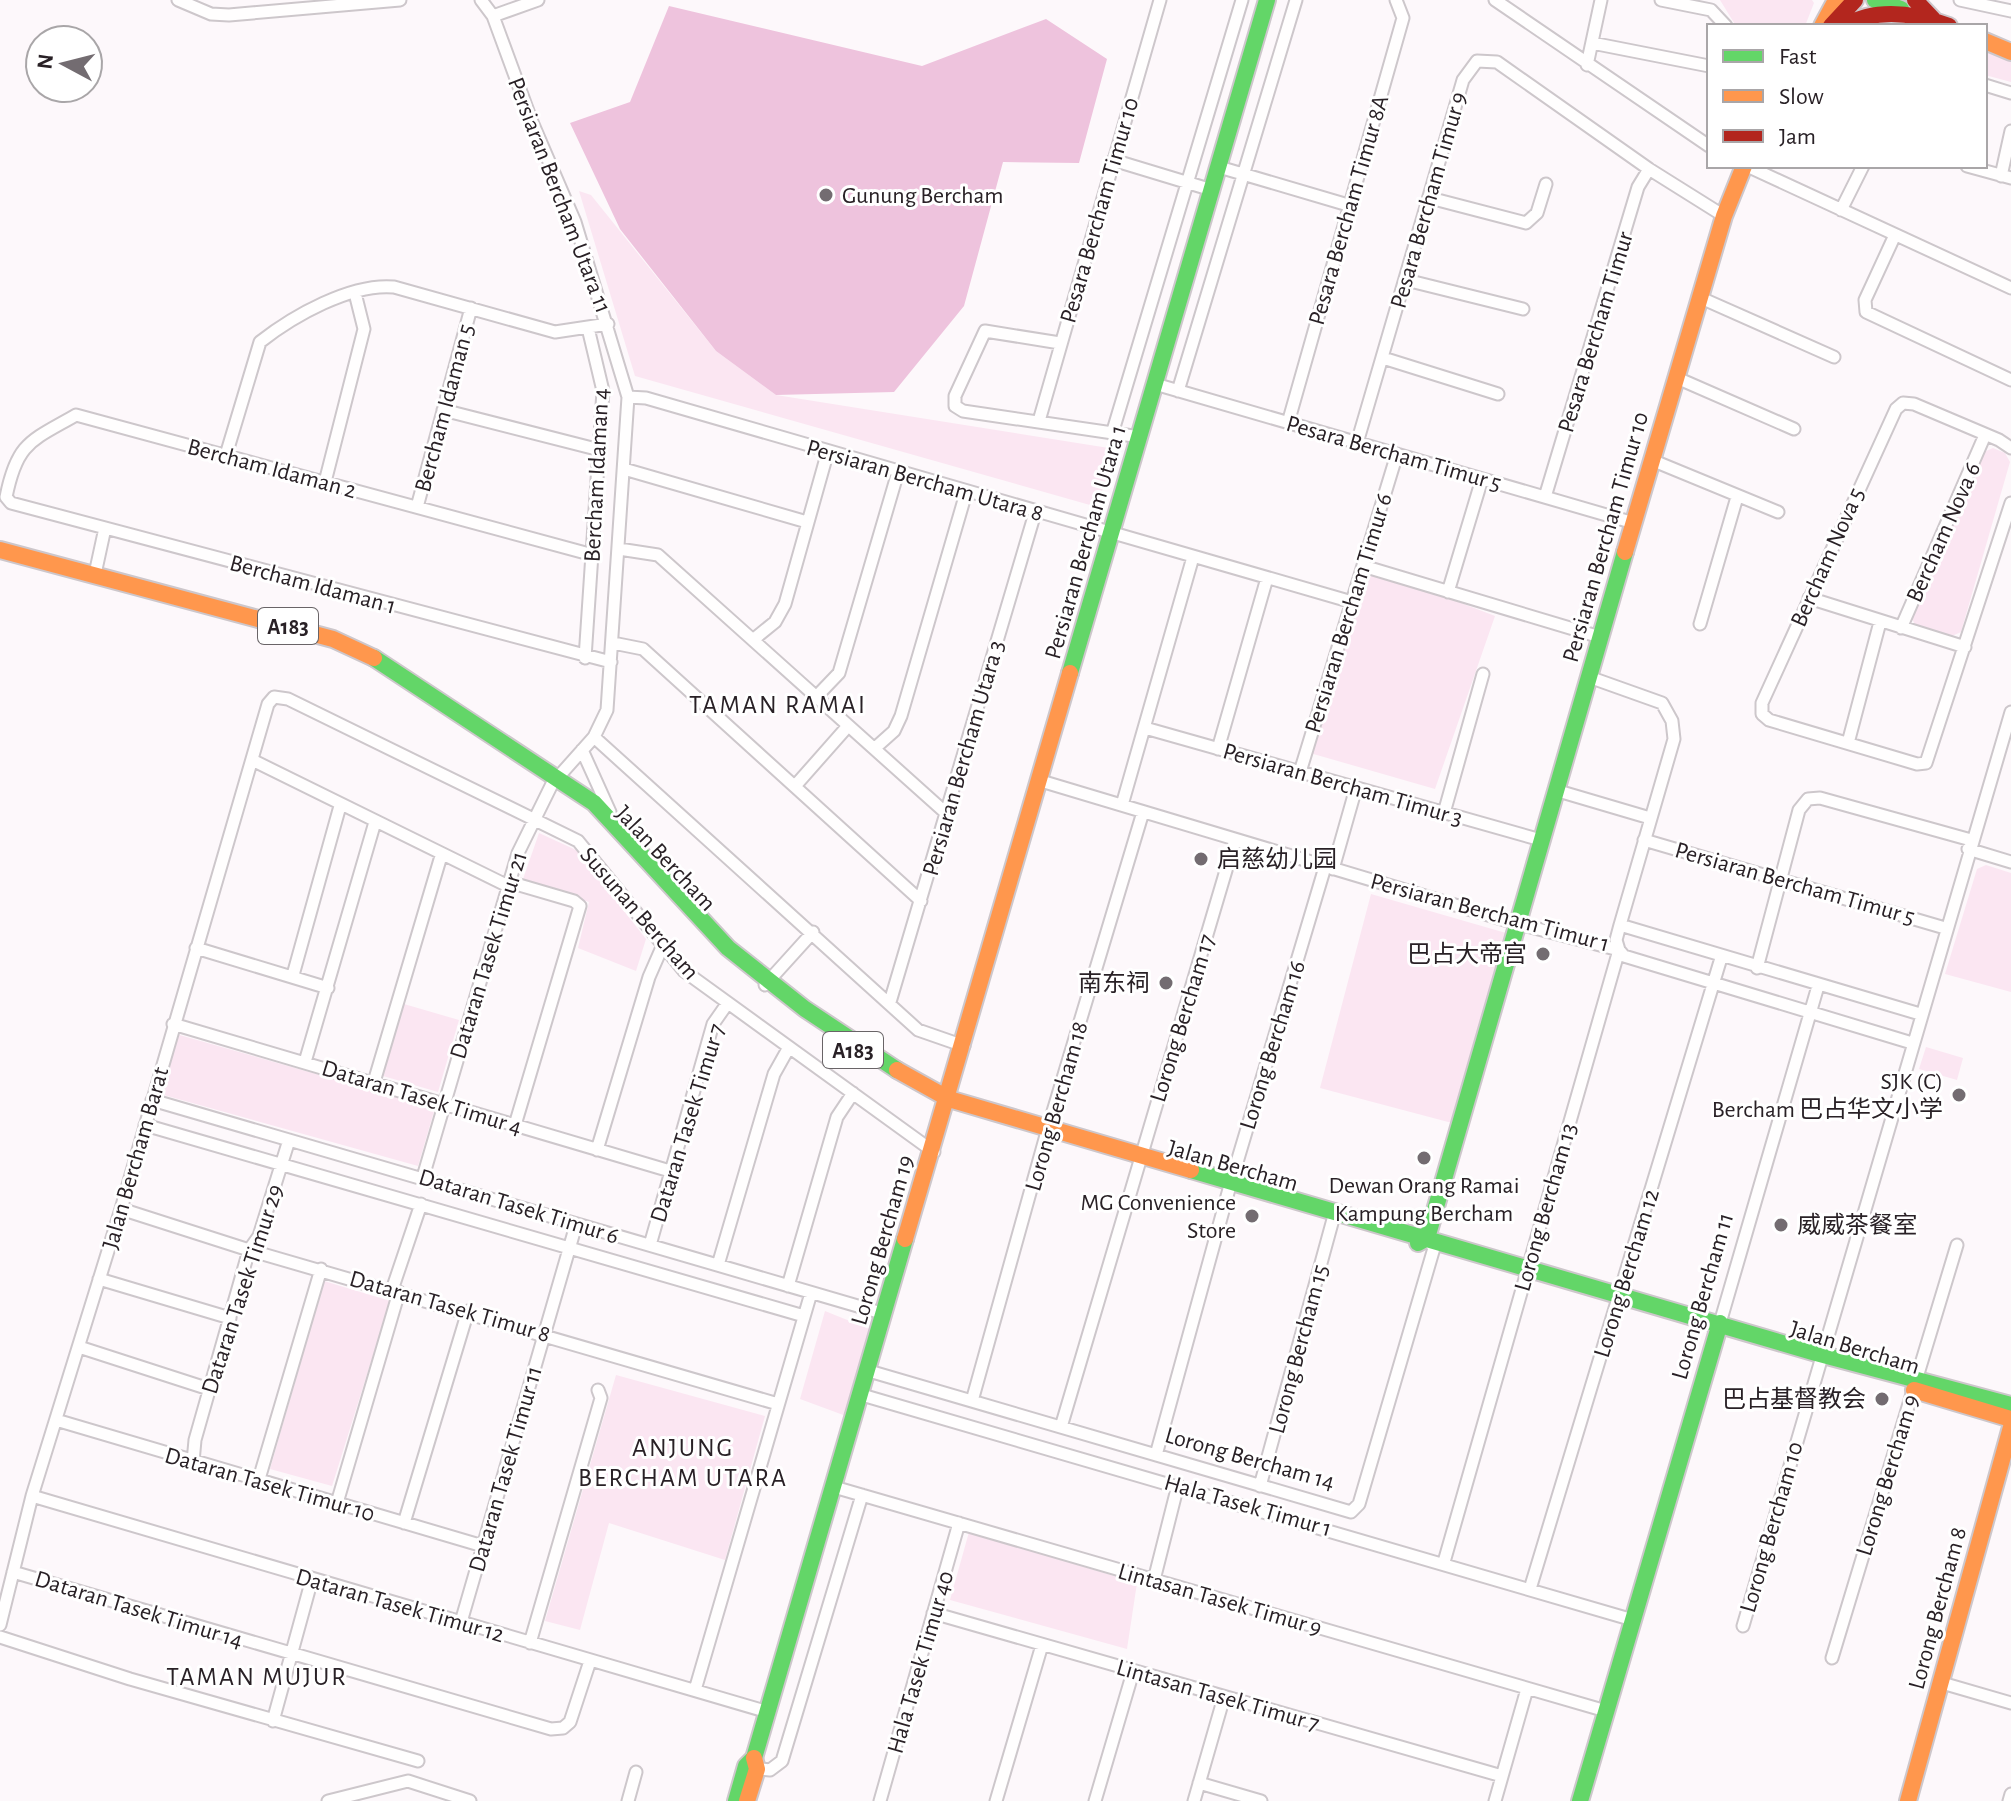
<svg xmlns="http://www.w3.org/2000/svg" width="2011" height="1801" viewBox="0 0 2011 1801" font-family="'Alegreya Sans','Noto Sans SC',sans-serif">
  <rect width="100%" height="100%" fill="#fdf8fb"/>
  <!-- green -->
  <path fill="#fbe6f2" d="M1720 0H1812L1814 3 1805 26H1736Z
    M1985 50 2011 60V82L1985 75Z
    M579 191 591 195 716 351 776 395 1115 449 1097 507 635 376Z
    M1993 448 2005 453 2010 462 1961 632 1952 636 1915 625 1911 616 1984 452Z
    M1370 568 1495 616 1435 789 1310 753Z
    M539 833 576 850 646 939 636 971 578 948 589 902 522 882Z
    M1986 865 2011 873V992L1945 974 1977 869Z
    M1371 894 1506 933 1452 1123 1320 1088Z
    M404 1004 459 1020 438 1092 383 1076Z
    M176 1034 435 1108 418 1166 160 1094Z
    M1926 1047 1963 1058 1957 1080 1919 1069Z
    M324 1281 390 1301 332 1486 270 1469Z
    M825 1311 872 1330 846 1416 800 1399Z
    M616 1375 765 1416 725 1560 609 1523 580 1630 545 1621Z
    M969 1532 1137 1583 1127 1649 950 1600Z"/>
  <!-- forest -->
  <path fill="#eec3dd" d="M669 6 922 66 1046 19 1107 59 1079 163 1003 162 964 306 894 392 776 395 716 351 620 229 570 123 630 102Z"/>
  <g fill="none" stroke-linecap="round" stroke-linejoin="round">
    <!-- street casing -->
    <g stroke="#cdc7cb" stroke-width="15">
      <path id="street" d="M178 0 211 14 229 15 400 0
        M1495 0 1709 146
        M1661 0 1711 10 1726 26
        M1960 0 2011 11
        M493 16 538 0
        M1592 43 1709 66
        M1587 65 1601 0
        M1985 85 2011 93
        M1113 160 1212 190
        M1747 166 2011 288
        M1967 166 2011 178
        M1219 167 1348 205
        M2001 176 2011 131
        M1430 198 1526 223 1537 213 1546 184
        M1841 210 1863 166
        M1895 235 1865 300 1866 312 2011 380
        M1406 280 1523 309
        M1701 298 1834 357
        M1060 343 985 331 955 396V406L963 411 1140 437
        M1383 358 1498 394
        M1677 378 1794 429
        M1155 384 1634 523
        M1178 391 1296 0
        M628 397 646 398 1352 602
        M443 410 600 450
        M1039 421 1160 0
        M1288 423 1403 18 1396 0
        M1112 434 1242 0
        M1357 443 1463 80 1477 61 1497 62 1649 169 1724 216
        M2011 448 1999 440 1914 404 1903 403 1896 409 1762 703V714L1769 720 1917 764 1926 763 2011 503
        M226 455 260 342C293 316 351 283 394 287L555 332 608 324
        M1654 461 1778 512
        M624 469 807 522
        M325 482 364 329 355 293
        M1545 497 1638 187 1649 169
        M417 507 471 308
        M619 549 658 555 947 814
        M593 555 76 415C31 441 17 442 6 497L11 503 611 662
        M1363 566 1600 637
        M95 574 105 528
        M1448 592 1482 479
        M1809 598 1965 647
        M1700 624 1737 497
        M1901 628 1985 435
        M754 639 775 622 785 604 828 451
        M613 643 643 649 921 901
        M585 658 603 391 588 328
        M1589 677 1662 703 1672 721 1674 739 1620 925
        M817 696 839 673 898 472
        M1145 728 1541 840
        M594 737 918 1030 964 1046
        M1848 743 1880 622
        M875 748 894 731 901 716 966 493
        M1218 749 1267 578
        M582 750 610 812
        M252 760 508 886
        M1300 772 1397 454
        M1041 781 1515 923 1619 950 1616 940 1620 925 1920 1014
        M795 786 848 726
        M1555 790 1650 818
        M1122 805 1193 557
        M1444 813 1483 674
        M1644 840 1945 928
        M1968 849 2011 862
        M1333 869 1356 788
        M509 882 574 901 580 906 515 1125
        M196 948 328 988
        M1757 968 1799 810 1808 799 1820 798 1971 840
        M293 975 340 806
        M765 985 813 932
        M890 1002 1035 513
        M173 1024 670 1171
        M305 1062 375 822
        M374 1082 441 856
        M152 1100 885 1314
        M145 1125 804 1316
        M597 1150 649 977 663 945
        M423 1177 518 853 552 784 594 737 607 710 628 397 575 222 532 122 493 16 481 0
        M121 1209 249 1250 778 1404
        M650 1245 713 1024 727 1004
        M718 1265 774 1074 788 1049
        M99 1279 230 1318
        M788 1286 837 1117 853 1093
        M392 1290 421 1204
        M1720 1323 1818 986
        M79 1347 209 1389
        M869 1371 1351 1512 1359 1504 1434 1248 1428 1240
        M862 1395 1633 1620
        M972 1401 1048 1128 1143 812
        M56 1420 483 1546
        M1061 1427 1235 840
        M1156 1455 1229 1189 1325 867
        M193 1462 195 1440 249 1250 259 1236 289 1140
        M259 1479 321 1269
        M1260 1486 1335 1212
        M834 1487 1606 1711
        M32 1496 768 1712
        M337 1503 399 1292
        M404 1523 468 1311
        M1444 1562 1619 950 1624 956 1912 1043
        M13 1572 551 1729 563 1728 570 1722 590 1661
        M1154 1580 1178 1485
        M1530 1589 1721 958
        M933 1613 1502 1776
        M461 1622 576 1225
        M0 1625 32 1496 121 1209 268 704 274 697 288 699 578 841 684 971 934 1152
        M1743 1626 2011 712
        M0 1637 130 1679 418 1761
        M530 1643 601 1398 598 1390
        M1832 1658 1957 1245
        M1942 1683 2011 1703
        M695 1690 811 1293
        M273 1721 312 1579
        M752 1768 770 1770 782 1761 862 1495
        M1199 1783 1261 1801
        M328 1801 408 1781 470 1801
        M628 1801 636 1772
        M880 1801 959 1523
        M996 1801 1042 1645
        M1095 1801 1133 1672
        M1194 1801 1224 1697
        M1495 1801 1527 1689
        M2009 1801 2011 1794"/>
    </g>
    <!-- fast casing -->
    <g stroke="#cdc7cb" stroke-width="20">
      <path id="fast" d="M1875 0 1901 9
        M374 658 594 803 728 948 805 1009 897 1070
        M1070 673 1267 0
        M1191 1170 1816 1353 2011 1405
        M1418 1243 1427 1238 1625 552
        M736 1801 746 1766 754 1758 905 1239
        M1580 1801 1720 1323"/>
    </g>
    <!-- slow casing -->
    <g stroke="#cdc7cb" stroke-width="20">
      <path id="slow" d="M1822 26 1836 0
        M1985 41 2011 52
        M0 550 333 639 374 658
        M1625 552 1724 216 1744 166
        M897 1070 949 1099 1191 1170
        M905 1239 1070 673
        M1914 1390 2011 1419
        M747 1801 757 1769 754 1758
        M1908 1801 2011 1427"/>
    </g>
    <!-- jam casing -->
    <g stroke="#cdc7cb" stroke-width="20">
      <path id="jam" d="M1915 0 1933 19
        M1831 26 1855 0
        M1844 26C1877 7 1915 13 1949 26"/>
    </g>
    <!-- street -->
    <use href="#street" stroke="#fffefe" stroke-width="11"/>
    <!-- fast -->
    <use href="#fast" stroke="#63d668" stroke-width="16"/>
    <!-- slow -->
    <use href="#slow" stroke="#ff974d" stroke-width="16"/>
    <!-- jam -->
    <use href="#jam" stroke="#b3261e" stroke-width="16"/>
  </g>
  <!-- markers -->
  <g fill="#736c71" stroke="#fff" stroke-width="3">
    <circle cx="826" cy="195" r="8"/>
    <circle cx="1201" cy="859" r="8"/>
    <circle cx="1543" cy="954" r="8"/>
    <circle cx="1166" cy="983" r="8"/>
    <circle cx="1959" cy="1095" r="8"/>
    <circle cx="1424" cy="1158" r="8"/>
    <circle cx="1252" cy="1216" r="8"/>
    <circle cx="1781" cy="1225" r="8"/>
    <circle cx="1882" cy="1399" r="8"/>
  </g>
  <g text-anchor="middle" stroke-width="6" stroke-linejoin="round" paint-order="stroke">
    <!-- shield labels -->
    <g fill="#fff" stroke="#696467" stroke-width="2">
      <rect x="258" y="608" width="60" height="36" rx="6"/>
      <rect x="823" y="1032" width="60" height="36" rx="6"/>
    </g>
    <g font-size="22" font-weight="bold" fill="#292126">
      <text x="288" y="634">A183</text>
      <text x="853" y="1058">A183</text>
    </g>
    <!-- street labels -->
    <g font-size="24" fill="#292126" stroke="#fff">
      <text transform="translate(560 195) rotate(69)" y="8">Persiaran Bercham Utara 11</text>
      <text transform="translate(1428 200) rotate(-74)" y="8">Pesara Bercham Timur 9</text>
      <text transform="translate(1099 210) rotate(-74)" y="8">Pesara Bercham Timur 10</text>
      <text transform="translate(1348 210) rotate(-74)" y="8">Pesara Bercham Timur 8A</text>
      <text transform="translate(1595 332) rotate(-73)" y="8">Pesara Bercham Timur</text>
      <text transform="translate(444 408) rotate(-75)" y="8">Bercham Idaman 5</text>
      <text transform="translate(1394 453) rotate(16)" y="8">Pesara Bercham Timur 5</text>
      <text transform="translate(272 468) rotate(15)" y="8">Bercham Idaman 2</text>
      <text transform="translate(596 475) rotate(-87)" y="8">Bercham Idaman 4</text>
      <text transform="translate(925 480) rotate(16)" y="8">Persiaran Bercham Utara 8</text>
      <text transform="translate(1943 532) rotate(-66)" y="8">Bercham Nova 6</text>
      <text transform="translate(1605 537) rotate(-74)" y="8">Persiaran Bercham Timur 10</text>
      <text transform="translate(1085 542) rotate(-74)" y="8">Persiaran Bercham Utara 1</text>
      <text transform="translate(1827 557) rotate(-66)" y="8">Bercham Nova 5</text>
      <text transform="translate(313 584) rotate(15)" y="8">Bercham Idaman 1</text>
      <text transform="translate(1348 613) rotate(-73)" y="8">Persiaran Bercham Timur 6</text>
      <text transform="translate(963 758) rotate(-74)" y="8">Persiaran Bercham Utara 3</text>
      <text transform="translate(1343 784) rotate(16)" y="8">Persiaran Bercham Timur 3</text>
      <text transform="translate(666 858) rotate(47)" y="8">Jalan Bercham</text>
      <text transform="translate(1795 883) rotate(16)" y="8">Persiaran Bercham Timur 5</text>
      <text transform="translate(1490 912) rotate(15)" y="8">Persiaran Bercham Timur 1</text>
      <text transform="translate(640 913) rotate(49)" y="8">Susunan Bercham</text>
      <text transform="translate(488 955) rotate(-73)" y="8">Dataran Tasek Timur 21</text>
      <text transform="translate(1182 1018) rotate(-73)" y="8">Lorong Bercham 17</text>
      <text transform="translate(1272 1045) rotate(-73)" y="8">Lorong Bercham 16</text>
      <text transform="translate(422 1097) rotate(17)" y="8">Dataran Tasek Timur 4</text>
      <text transform="translate(1056 1106) rotate(-74)" y="8">Lorong Bercham 18</text>
      <text transform="translate(687 1123) rotate(-73)" y="8">Dataran Tasek Timur 7</text>
      <text transform="translate(135 1158) rotate(-74)" y="8">Jalan Bercham Barat</text>
      <text transform="translate(1233 1165) rotate(16)" y="8">Jalan Bercham</text>
      <text transform="translate(519 1206) rotate(17)" y="8">Dataran Tasek Timur 6</text>
      <text transform="translate(1545 1207) rotate(-74)" y="8">Lorong Bercham 13</text>
      <text transform="translate(882 1240) rotate(-74)" y="8">Lorong Bercham 19</text>
      <text transform="translate(1626 1273) rotate(-73)" y="8">Lorong Bercham 12</text>
      <text transform="translate(242 1289) rotate(-72)" y="8">Dataran Tasek Timur 29</text>
      <text transform="translate(1702 1296) rotate(-74)" y="8">Lorong Bercham 11</text>
      <text transform="translate(450 1306) rotate(16)" y="8">Dataran Tasek Timur 8</text>
      <text transform="translate(1855 1347) rotate(17)" y="8">Jalan Bercham</text>
      <text transform="translate(1298 1349) rotate(-75)" y="8">Lorong Bercham 15</text>
      <text transform="translate(1250 1458) rotate(16)" y="8">Lorong Bercham 14</text>
      <text transform="translate(505 1469) rotate(-74)" y="8">Dataran Tasek Timur 11</text>
      <text transform="translate(1887 1475) rotate(-73)" y="8">Lorong Bercham 9</text>
      <text transform="translate(270 1484) rotate(16)" y="8">Dataran Tasek Timur 10</text>
      <text transform="translate(1248 1505) rotate(16)" y="8">Hala Tasek Timur 1</text>
      <text transform="translate(1771 1527) rotate(-74)" y="8">Lorong Bercham 10</text>
      <text transform="translate(1220 1599) rotate(16)" y="8">Lintasan Tasek Timur 9</text>
      <text transform="translate(400 1605) rotate(16)" y="8">Dataran Tasek Timur 12</text>
      <text transform="translate(1937 1608) rotate(-75)" y="8">Lorong Bercham 8</text>
      <text transform="translate(139 1609) rotate(17)" y="8">Dataran Tasek Timur 14</text>
      <text transform="translate(920 1662) rotate(-74)" y="8">Hala Tasek Timur 40</text>
      <text transform="translate(1218 1695) rotate(16)" y="8">Lintasan Tasek Timur 7</text>
    </g>
    <!-- poi labels -->
    <g font-size="24" fill="#292126" stroke="#fff" text-anchor="end">
      <text x="842" y="203" text-anchor="start">Gunung Bercham</text>
      <text x="1217" y="867" text-anchor="start">启慈幼儿园</text>
      <text x="1527" y="962">巴占大帝宫</text>
      <text x="1150" y="991">南东祠</text>
      <text x="1943" y="1089">SJK (C)<tspan x="1943" dy="28">Bercham 巴占华文小学</tspan></text>
      <text x="1424" y="1193" text-anchor="middle">Dewan Orang Ramai<tspan x="1424" dy="28">Kampung Bercham</tspan></text>
      <text x="1236" y="1210">MG Convenience<tspan x="1236" dy="28">Store</tspan></text>
      <text x="1797" y="1233" text-anchor="start">威威茶餐室</text>
      <text x="1866" y="1407">巴占基督教会</text>
    </g>
    <!-- neighbourhood labels -->
    <g font-size="26" letter-spacing="2" fill="#292126" stroke="#fff">
      <text x="778" y="713">TAMAN RAMAI</text>
      <text x="683" y="1456">ANJUNG<tspan x="683" dy="30">BERCHAM UTARA</tspan></text>
      <text x="257" y="1685">TAMAN MUJUR</text>
    </g>
  </g>
  <!-- legend -->
  <rect x="1707" y="24" width="280" height="144" fill="#ffffff" stroke="#a9a6a8" stroke-width="2"/>
  <rect x="1723" y="50" width="40" height="12" fill="#63d668" stroke="#a9a6a8" stroke-width="2"/>
  <text x="1779" y="64" font-size="24" fill="#292126">Fast</text>
  <rect x="1723" y="90" width="40" height="12" fill="#ff974d" stroke="#a9a6a8" stroke-width="2"/>
  <text x="1779" y="104" font-size="24" fill="#292126">Slow</text>
  <rect x="1723" y="130" width="40" height="12" fill="#b3261e" stroke="#a9a6a8" stroke-width="2"/>
  <text x="1779" y="144" font-size="24" fill="#292126">Jam</text>
  <!-- north arrow -->
  <g transform="translate(64 64) rotate(277)"><circle r="38" fill="#ffffff" stroke="#a9a6a8" stroke-width="2"/>
  <path d="M0-6L14 30L0 20L-14 30Z" fill="#736c71"/>
  <text y="-12" font-size="22" font-weight="bold" text-anchor="middle" fill="#292126">N</text>
  </g>
</svg>
